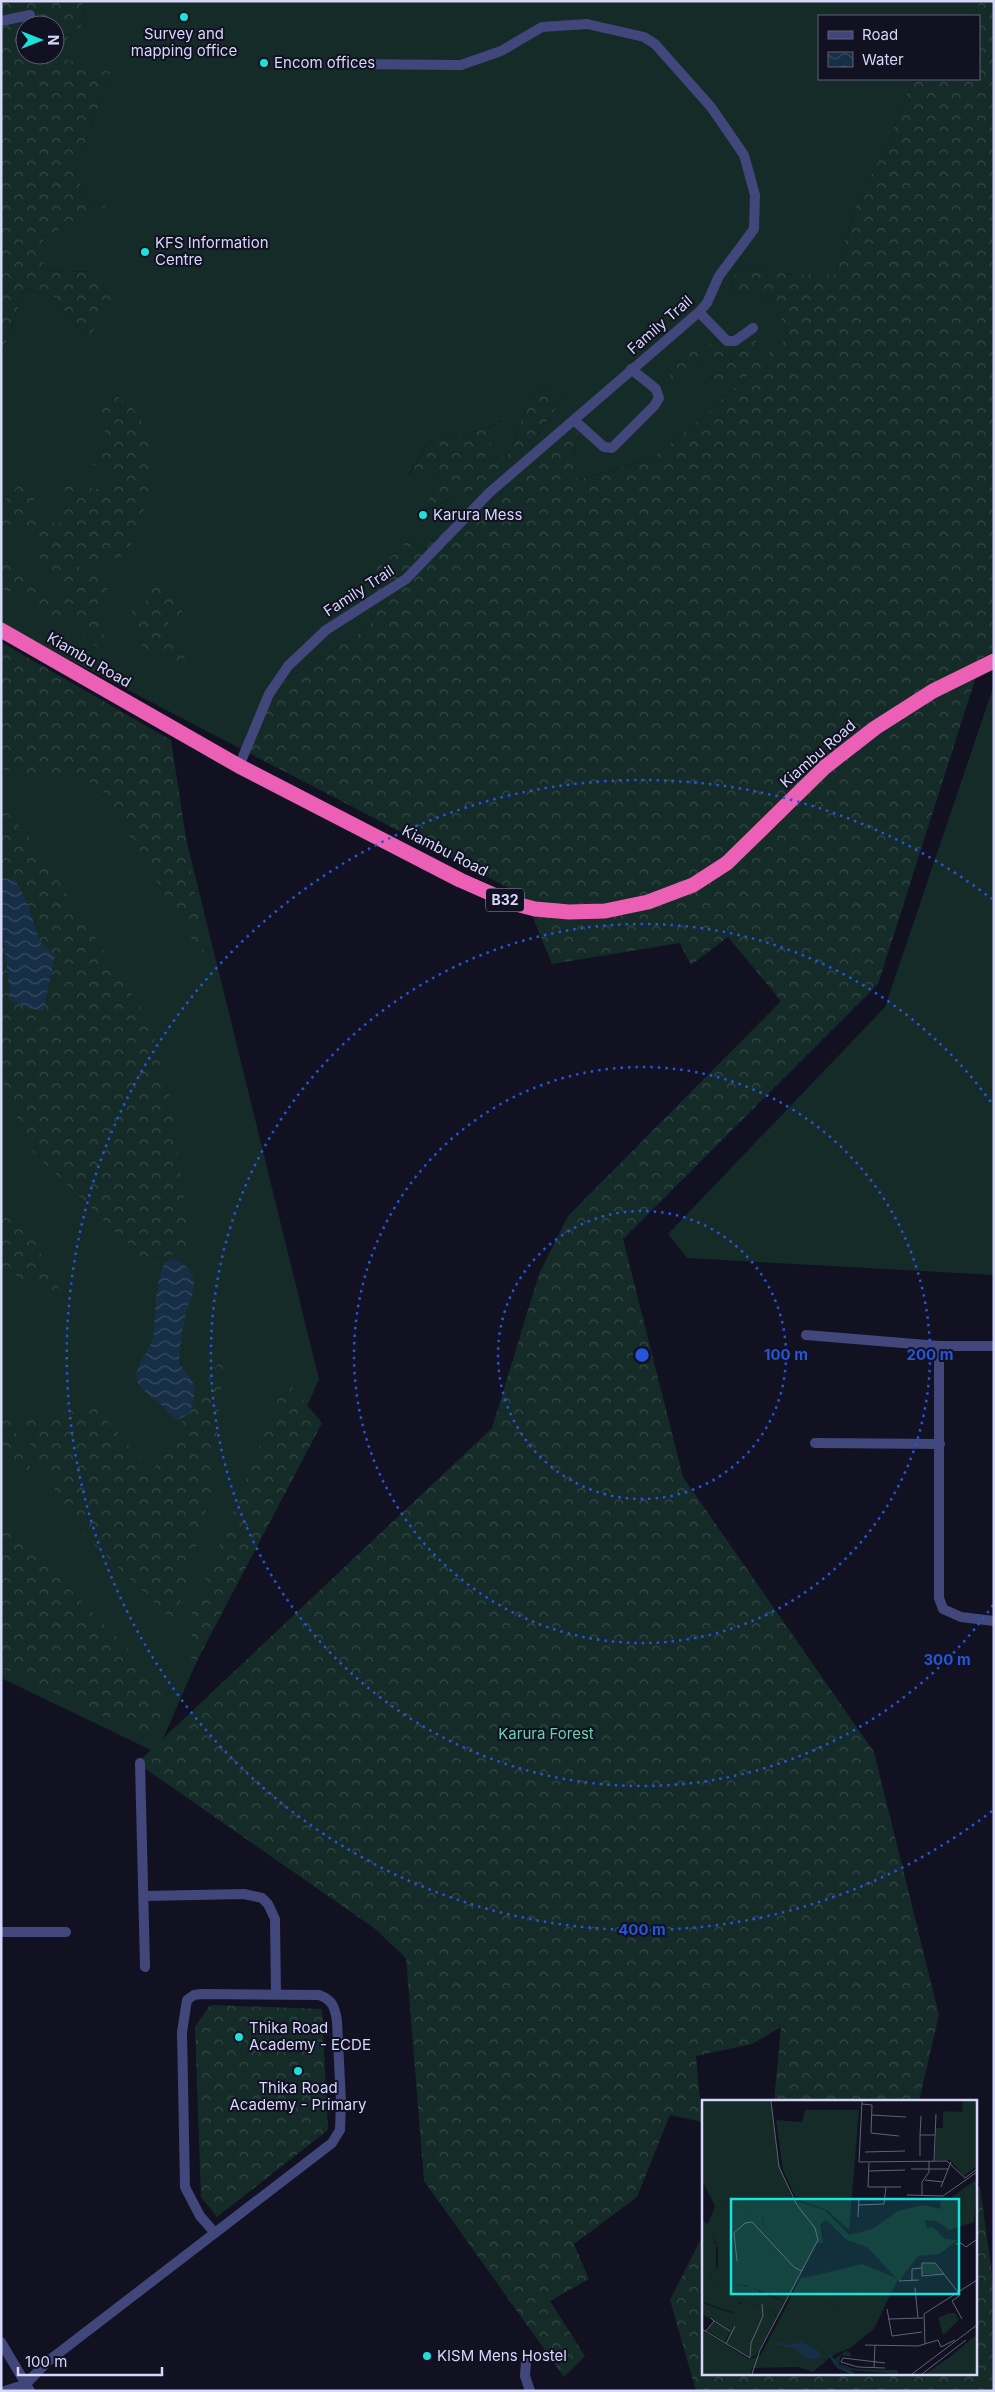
<svg xmlns="http://www.w3.org/2000/svg" width="995" height="2392" viewBox="0 0 995 2392" font-family="Inter,sans-serif">
  <defs>
    <pattern id="forest-crowns" width="20" height="18" patternUnits="userSpaceOnUse" patternTransform="scale(1.25)"><rect width="20" height="18" fill="#142b27"/><path d="M2 6a3 3 0 1 1 6 0M12 15a3 3 0 1 1 6 0" fill="none" stroke="#354947"/></pattern>
    <pattern id="water-waves" width="16" height="10" patternUnits="userSpaceOnUse" patternTransform="scale(1.25)"><rect width="16" height="10" fill="#162f46"/><path d="M0 5q4-4 8 0t8 0" fill="none" stroke="#374c62"/></pattern>
  </defs>
  <rect width="100%" height="100%" fill="#112"/>
  <!-- grass -->
  <path fill="#142b27" d="M82 1H980L974 16H819V79H917L910 84 890 139 856 205 835 275H793L737 266 730 290 773 299 789 337 764 358 730 338 681 353 666 385 700 365 747 348 702 385 756 374 731 390 706 415 651 459 577 480 575 446 579 430 529 469 533 442 564 395 540 384 529 401 508 455 482 463 501 420 489 428 429 441 408 476 438 461 440 474 426 510 514 472 502 493 459 529H448L421 552 408 538 401 549 334 598 372 609 371 626 273 688 243 750 1 624V359L25 288 54 297 87 340 93 272 43 270V237L106 206 85 199 75 170 111 72 47 56 55 55V49L86 22Z
    M1 651 162 741 319 1379 157 1753 1 1678Z
    M994 685V1275L687 1258 668 1234 885 1007Z"/>
  <!-- forest -->
  <path fill="url(#forest-crowns)" d="M1 1H82L86 22 55 49V25H25V55H48L111 72 75 170 85 199 107 206 43 237V270L93 272 119 294 87 340 54 297 25 288 1 359Z
    M980 1H994V652L982 658 878 984 623 1239 683 1477 874 1752 939 2015 919 2101H774L781 2027 752 2044 696 2056 702 2122 670 2115 637 2197 574 2244 589 2279 550 2301 585 2356 564 2377 424 2181 406 1958 374 1928 137 1763 492 1428 539 1274 568 1216 781 1001 728 937 691 965 680 943 552 964 524 896 243 750 273 688 371 626 372 609 333 598 401 549 408 538 421 552 448 528 459 529 502 493 514 473 425 510 440 474 438 462 408 477 429 441 489 428 502 420 482 463 508 455 529 401 540 384 564 395 533 442 530 468 579 429 575 446 578 480 651 459 706 415 731 390 754 375 701 386 745 349 700 365 665 386 681 353 750 331 764 357 789 337 773 299 730 290 737 266 793 275H835L856 205 890 139 910 84 917 79H979V16H974Z
    M114 394C121 400 132 406 137 414 168 456 145 513 126 555 106 563 86 556 65 561L104 578 113 609 93 604 84 609 101 625 108 652 90 643 74 620 53 621 34 598 1 589V560H15L38 585 61 601 78 595 40 558 35 537 25 525 15 524 1 530V505L22 482 39 495 26 507 43 522 63 523 65 476 95 490 111 479 112 466 91 465 109 447 98 407Z
    M146 581C172 589 174 593 185 617H170L167 628 184 657 192 687 164 653 152 657 141 644 149 629 129 626 133 606 146 611Z
    M1 642 171 740 205 961 98 784 1 769Z
    M1 806 33 842 150 1022 171 1101 190 1245 151 1266 29 1148 1 1078Z
    M1 1201 30 1233 60 1290 64 1313 33 1285 15 1275 1 1289Z
    M225 1352 211 1493 175 1622 75 1526 19 1423 94 1406 152 1471Z
    M286 1380 322 1423 191 1672 192 1613Z
    M1 1411 12 1425 32 1471H21L1 1442Z
    M1 1519 170 1692 152 1739 1 1667Z
    M210 2005 322 2009 328 2130 217 2217 201 2197 195 2027Z
    M980 2187 994 2289V2391H696L670 2300 704 2233V2373H976V2188Z"/>
  <!-- water -->
  <path fill="url(#water-waves)" d="M2 878 15 880 26 900 40 942 55 956 43 1012 11 1002 1 915Z
    M172 1259C184 1263 193 1269 194 1283 195 1292 188 1304 186 1313 182 1330 179 1347 179 1364 196 1382 199 1392 188 1415L177 1420C169 1414 165 1408 158 1402 148 1393 131 1385 138 1368 141 1358 152 1347 153 1337 156 1311 154 1286 165 1262Z"/>
  <g fill="none" stroke-linecap="round" stroke-linejoin="round">
    <!-- minor -->
    <path stroke="#41477b" stroke-width="10" d="M1 21 30 15
      M699 312 727 341H735L753 328
      M574 420 604 447 612 448 654 406 659 398 656 389 631 369
      M239 766 269 694 288 666 326 630 406 579 489 493 699 312 707 303 719 276 754 229 755 195 744 155 711 107 655 44 644 37 587 24 542 27 501 51 461 65 346 64
      M806 1335 939 1346H994
      M939 1346V1598L943 1609 961 1617 994 1621
      M815 1443 940 1444
      M140 1763 145 1967
      M144 1896 244 1894 262 1898 268 1904 275 1919 276 1994
      M1 1932H66
      M1 2342 30 2391
      M526 2361 525 2376 530 2391
      M5 2391 26 2384 47 2362 332 2143 340 2130 341 2102 337 2021C335 2008 333 2000 319 1995L201 1994 194 1995 187 2000 182 2032 185 2187 200 2216 215 2233"/>
    <!-- highway -->
    <path stroke="#eb60b5" stroke-width="15" d="M1 630 239 766 460 880 512 903 535 909 569 912 605 911 648 902 693 885 727 863 825 767 875 728 933 691 994 661"/>
  </g>
  <!-- distance rings -->
  <g fill="none" stroke="#2655da" stroke-width="2.5" stroke-dasharray="2.5 5">
    <circle cx="642" cy="1355" r="144"/>
    <circle cx="642" cy="1355" r="288"/>
    <path d="M993 1605A431 431 0 1 1 993 1105"/>
    <path d="M992 1811A575 575 0 1 1 992 899"/>
  </g>
  <!-- markers -->
  <g fill="#1ce0d9" stroke="#112" stroke-width="2">
    <circle cx="184" cy="17" r="5"/>
    <circle cx="264" cy="63" r="5"/>
    <circle cx="145" cy="252" r="5"/>
    <circle cx="423" cy="515" r="5"/>
    <circle cx="239" cy="2037" r="5"/>
    <circle cx="298" cy="2071" r="5"/>
    <circle cx="427" cy="2356" r="5"/>
  </g>
  <g text-anchor="middle" stroke-width="4" stroke-linejoin="round" paint-order="stroke">
    <!-- shield labels -->
    <rect fill="#112" stroke="#9b9cb9" stroke-width="1" x="486" y="888.5" width="38" height="23" rx="4"/>
    <g font-size="14" font-weight="bold" fill="#d6d7fa">
      <text x="505" y="905">B32</text>
    </g>
    <!-- poi labels -->
    <g font-size="15" fill="#d6d7fa" stroke="#112" text-anchor="start">
      <text x="184" y="39" text-anchor="middle">Survey and<tspan x="184" dy="17">mapping office</tspan></text>
      <text x="274" y="68">Encom offices</text>
      <text x="155" y="248">KFS Information<tspan x="155" dy="17">Centre</tspan></text>
      <text x="433" y="520">Karura Mess</text>
      <text x="249" y="2033">Thika Road<tspan x="249" dy="17">Academy - ECDE</tspan></text>
      <text x="298" y="2093" text-anchor="middle">Thika Road<tspan x="298" dy="17">Academy - Primary</tspan></text>
      <text x="437" y="2361">KISM Mens Hostel</text>
    </g>
    <!-- street labels -->
    <g font-size="15" fill="#d6d7fa" stroke="#112">
      <text transform="translate(660 325) rotate(-41)" y="5">Family Trail</text>
      <text transform="translate(359 591) rotate(-33)" y="5">Family Trail</text>
      <text transform="translate(89 660) rotate(30)" y="5">Kiambu Road</text>
      <text transform="translate(818 754) rotate(-41)" y="5">Kiambu Road</text>
      <text transform="translate(445 851) rotate(27)" y="5">Kiambu Road</text>
    </g>
    <!-- park labels -->
    <g font-size="15" fill="#6bd1aa" stroke="#112">
      <text x="546" y="1739">Karura Forest</text>
    </g>
  </g>
  <!-- overview -->
  <g transform="translate(702 2100)">
    <rect width="275" height="275" fill="#112"/>
    <path d="M261 1H275V66L262 76 248 60H233L234 28H241V11L260 12ZM103 10H157L147 130 125 110 94 99 81 70 74 20 100 22ZM22 100 55 114V118L63 121 60 123 65 130 64 122 74 139H70L73 144 71 143 73 148 69 147 71 153H76L74 145 100 171 84 202 48 186 36 184 34 190 26 187 22 190 17 189 14 183 11 185 7 172 10 168 16 171V146L8 131ZM160 164 196 179 172 229 148 248 131 255 111 272 96 267 50 268 48 274H0V230L47 259 58 256 99 179ZM11 222 28 231 23 242 6 231ZM275 234V274H223L248 257Z" fill="#142b27"/>
    <path d="M0 1H69L76 60 91 100 123 110 147 135 170 129 196 111 221 105 239 109 238 101 247 99 275 79 272 122 248 130 234 121 223 120 225 128 231 127 243 139 256 140 237 154 216 156 197 181 165 147 145 140 124 120 118 125 121 142 114 144 100 171 88 159 86 162 75 146 77 154 71 153 69 146H72L65 143 73 144 70 139H74L65 124V127L63 125 65 131 62 129 61 119 54 124 55 114 22 100 9 131 14 145 19 139 14 148V166L18 172 10 169 7 172 11 185 15 179 17 189 31 186 34 189 35 184 45 187 48 184 54 190 57 183 61 186 56 192 84 202 76 218 70 211 42 202 36 203 35 210 30 212 0 202V120L6 124 13 106 0 80ZM232 163 240 174H220L221 164ZM158 173 171 174 184 178 165 192 163 185 169 180ZM120 175 104 185 102 196 86 202 99 178ZM148 176 150 180 138 192 127 196 106 194 126 180ZM190 178 195 180 171 229 162 236 165 202ZM72 180 82 182V187L91 184 84 196 85 187 78 196 75 192 78 189 74 188V184L66 183ZM154 188 151 196 123 215H93V205L110 207V213H121L129 205 127 203ZM169 191 158 201V229L156 223H145L155 208 153 204 136 216 139 224 108 231 105 235 106 243 88 242 99 226 96 224 58 257 81 213 93 218 104 216 108 224 134 220 133 217 154 198ZM247 213H253L257 220 241 235 236 218ZM146 228 154 229 157 238 123 261 121 250 115 245 119 241 126 242 135 231ZM0 240 22 253 10 270 0 251ZM144 251 149 253 148 257 139 255 137 264 154 269 196 270V274L146 270 134 264 132 259Z" fill="#142b27"/>
    <path d="M42 202 70 211 75 218 54 256 47 257 24 243 28 231 0 214V203L30 213 36 204Z" fill="#142b27"/>
    <path d="M76 241 83 245 100 242 118 252 119 256 114 259H104L92 248 74 245Z" fill="#162f46"/>
    <path fill="none" stroke="#162f46" stroke-width="2.5" d="M127 254 136 267 152 274"/>
    <path fill="none" stroke="#606078" stroke-width="1" d="M160 1 157 62 245 61 263 78 275 69M160 4 170 5 169 33 197 36M170 15 204 17M219 16 218 35H233M163 52 203 51M218 56V35M232 61 234 14M167 63 166 87H199M209 69H246M167 71 203 70M223 80 241 82M239 87 249 62M205 95 241 96 275 72M220 95V82L227 72V61M157 105 182 104 184 87M156 117 157 98M275 137V154M254 144 259 143 264 147 274 140M35 161 32 133 43 123 50 122 92 167 100 171M242 174 220 176V163H233L256 192 257 196 250 201M197 181 217 180M210 181V169L219 168M213 188 216 218M250 201 260 219M185 209 190 236 220 232M186 219 221 218M12 221 28 231M0 229 48 258 49 243 61 216 60 204M4 231 12 221 9 218M24 244 33 226M223 244 222 214 275 180M163 245 216 246 236 240 239 247 253 240M172 268 173 245M183 268 156 267 139 262 141 258 183 263M50 274 58 250 116 140 113 128 95 105 77 67 69 1M210 274 275 225M220 274 264 240"/>
    <path fill="#1ce0d9" fill-opacity="0.15" stroke="#1ce0d9" stroke-width="2.5" d="M29 99H257V194H29Z"/>
    <rect width="275" height="275" fill="none" stroke="#d6d7fa" stroke-width="2.5"/>
  </g>
  <circle cx="642" cy="1355" r="8" fill="#2655da" stroke="#112" stroke-width="2.5"/>
  <g font-size="15" text-anchor="middle" font-weight="bold" fill="#2655da" stroke="#112" stroke-width="4" stroke-linejoin="round" paint-order="stroke">
    <text x="786" y="1360">100 m</text>
    <text x="930" y="1360">200 m</text>
    <text x="947" y="1665">300 m</text>
    <text x="642" y="1935">400 m</text>
  </g>
  <!-- border -->
  <rect width="995" height="2392" fill="none" stroke="#d6d7fa" stroke-width="5"/>
  <!-- legend -->
  <rect x="818" y="15" width="162" height="65" fill="#111122" stroke="#606078"/>
  <rect x="828" y="31" width="25" height="8" fill="#41477b" stroke="#606078"/>
  <text x="862" y="40" font-size="15" fill="#d6d7fa">Road</text>
  <rect x="828" y="52" width="25" height="15" fill="url(#water-waves)" stroke="#606078"/>
  <text x="862" y="65" font-size="15" fill="#d6d7fa">Water</text>
  <!-- north arrow -->
  <g transform="translate(40 40) rotate(90)"><circle r="24" fill="#111122" stroke="#606078"/>
  <path d="M0-4L9 19L0 12L-9 19Z" fill="#1ce0d9"/>
  <text y="-8" font-size="14" font-weight="bold" text-anchor="middle" fill="#d6d7fa">N</text>
  </g>
  <!-- scale -->
  <path d="M18 2367v8h144v-8" fill="none" stroke="#d6d7fa" stroke-width="2.5"/>
  <text x="25" y="2367" font-size="15" fill="#d6d7fa" stroke="#111122" stroke-width="4" paint-order="stroke">100 m</text>
</svg>
